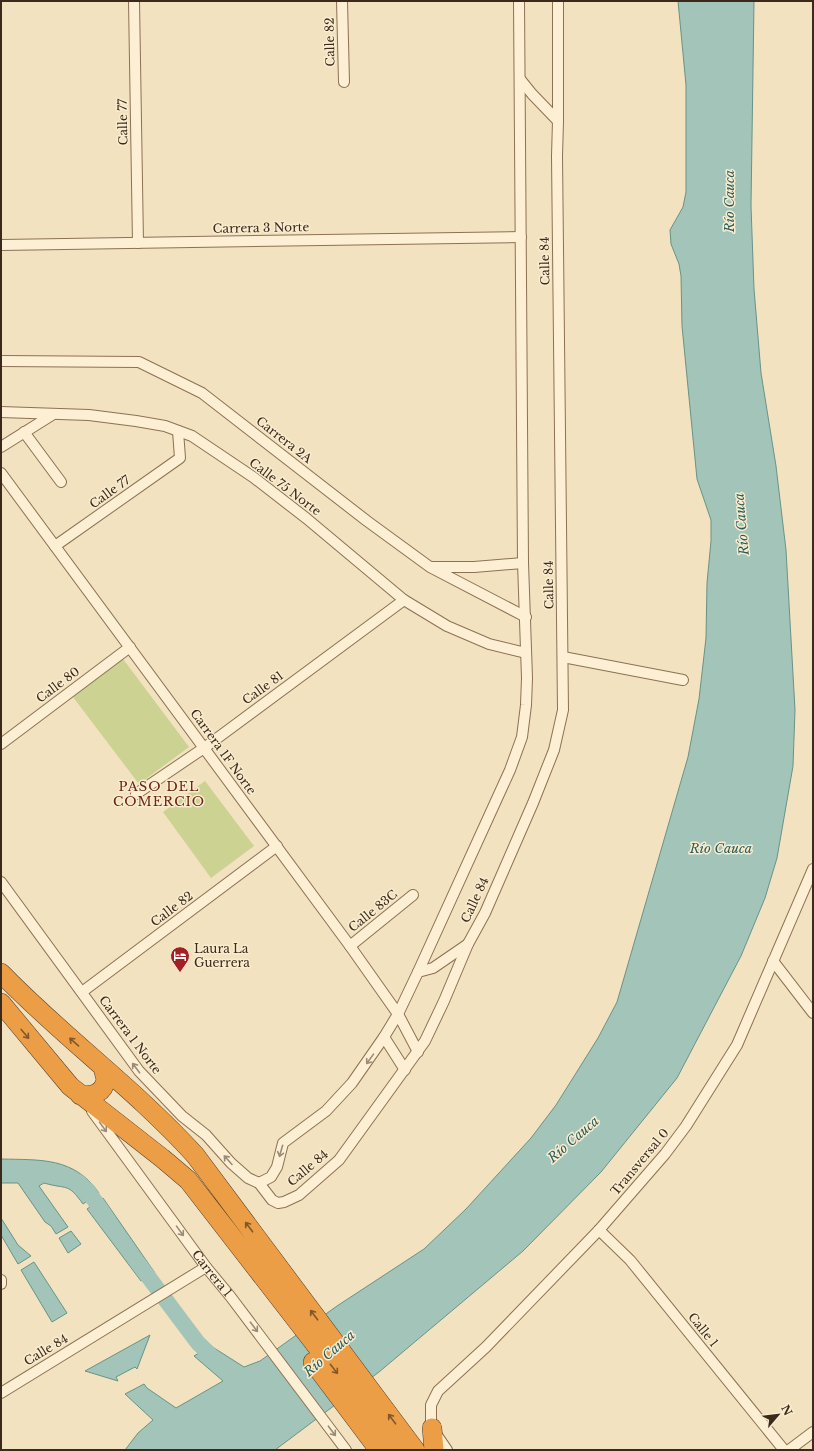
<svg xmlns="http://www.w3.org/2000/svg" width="814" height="1451" viewBox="0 0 814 1451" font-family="'Libre Baskerville',serif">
  <rect width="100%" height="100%" fill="#f2e2bf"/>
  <!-- green -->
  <path fill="#ccd291" d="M123 659 189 747 139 784 73 697Z
    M205 781 254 846 211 878 163 812Z"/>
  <!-- water -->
  <path fill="#a2c4b9" stroke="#689387" d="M678 1H754L751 206 754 289 761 373 776 466 786 550 795 710 793 766 777 858 765 898 741 956 677 1078 601 1172 523 1251 379 1372 275 1450H125L138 1433 153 1420 125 1394 144 1384 147 1388 176 1408 223 1381 194 1356 211 1346 244 1367 260 1361 337 1306 424 1249 466 1209 531 1138 556 1105 598 1038 617 1002 688 757 699 699 706 638 707 583 711 541V520L697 479 682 326 681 276 679 264 671 244 670 230 683 207 686 192V85Z
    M1 1159C41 1160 74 1157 99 1193L83 1204C67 1182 68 1190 44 1183L39 1186 68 1227 56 1234 51 1226 45 1222 18 1183H1Z
    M103 1198 155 1273 141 1281 87 1209Z
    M1 1218 18 1245 31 1256 18 1264 1 1235Z
    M71 1231 81 1244 68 1253 59 1238Z
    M34 1262 67 1313 52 1322 21 1270Z
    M150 1335 137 1369 135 1367 116 1377 118 1381 85 1371Z"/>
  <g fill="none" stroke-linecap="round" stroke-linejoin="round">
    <!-- river -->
    <path stroke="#a2c4b9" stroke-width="16" d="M78 1182 88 1191 108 1220
      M135 1259 198 1343 221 1365"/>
    <!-- street casing -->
    <g stroke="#8d7155" stroke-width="12">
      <g id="street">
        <path d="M134 1 138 243"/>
        <path d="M342 1 344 82"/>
        <path d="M520 79 532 94 558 121"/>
        <path d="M1 245 521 237"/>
        <path d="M1 361 139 362 202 393 367 521 430 567 526 617"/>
        <path d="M1 412 89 415 136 421 165 426 192 436 253 477 306 518 404 600 447 626 489 644 526 653"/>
        <path d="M24 432 61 482"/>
        <path d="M1 447 52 415"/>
        <path d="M1 473 350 946 398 1014 418 1052"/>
        <path d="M55 546 180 458 178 431"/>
        <path d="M431 567H474L523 563"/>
        <path d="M563 657 683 680"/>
        <path d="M1 744 130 647"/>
        <path d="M136 794 204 748 404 600"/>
        <path d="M1 882 139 1071 182 1116 206 1135 231 1163 248 1178 259 1183 272 1200 278 1203 284 1202 299 1195 339 1160 425 1041 444 1001 468 944 485 913 533 803 554 750 563 710 557 156 558 121V1"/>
        <path d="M350 946 413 895"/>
        <path d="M773 961 813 1013"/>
        <path d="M418 972 433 968 468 944"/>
        <path d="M82 992 277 846"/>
        <path d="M384 1037 405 1070"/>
        <path id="s1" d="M92 1111 206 1267 230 1296 346 1450"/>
        <path d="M259 1183 271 1177 277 1167 283 1143 326 1111 352 1083 384 1037 398 1014 418 972 510 770 522 737 526 705 527 678 523 563 519 1"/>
        <path d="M599 1230 630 1260 784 1450"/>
        <path d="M1 1280V1284"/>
        <path d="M1 1393 206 1267"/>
        <path d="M447 1450 432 1428 431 1422V1405L438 1391 486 1347 599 1230 665 1154 686 1126 737 1045 813 869"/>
        <path d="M789 1450 813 1432"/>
      </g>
    </g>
    <!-- highway casing -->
    <g stroke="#5a3f2a" stroke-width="20">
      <path id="highway" d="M1 973C63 1037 135 1089 195 1155L415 1450
        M1 1003 70 1086 162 1158 188 1180 397 1450
        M80 1095C93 1097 104 1093 106 1079L103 1068
        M313 1362 379 1450
        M432 1428 434 1450"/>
    </g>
    <!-- street -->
    <use href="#street" stroke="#fcefd3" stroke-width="10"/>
    <!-- highway -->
    <use href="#highway" stroke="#eb9e46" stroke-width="19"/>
  </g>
  <!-- one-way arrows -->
  <defs><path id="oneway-shaft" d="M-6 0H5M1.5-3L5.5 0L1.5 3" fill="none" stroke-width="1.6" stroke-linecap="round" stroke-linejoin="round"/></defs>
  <g stroke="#81582c">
    <use href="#oneway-shaft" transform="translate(25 1034) rotate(50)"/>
    <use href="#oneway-shaft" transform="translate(74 1042) rotate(-139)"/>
    <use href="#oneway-shaft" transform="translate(249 1227) rotate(-127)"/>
    <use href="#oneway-shaft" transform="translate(314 1315) rotate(-127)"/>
    <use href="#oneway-shaft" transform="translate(334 1369) rotate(52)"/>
    <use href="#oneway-shaft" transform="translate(392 1419) rotate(-127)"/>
  </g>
  <g stroke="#9c8c77">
    <use href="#oneway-shaft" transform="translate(370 1059) rotate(126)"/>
    <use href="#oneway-shaft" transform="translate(136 1068) rotate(-127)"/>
    <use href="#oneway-shaft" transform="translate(103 1127) rotate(54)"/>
    <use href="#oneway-shaft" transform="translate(281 1151) rotate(106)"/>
    <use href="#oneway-shaft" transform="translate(228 1160) rotate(-132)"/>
    <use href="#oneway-shaft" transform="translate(180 1231) rotate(54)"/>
    <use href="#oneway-shaft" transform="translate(254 1327) rotate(53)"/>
    <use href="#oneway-shaft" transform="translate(332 1431) rotate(53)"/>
  </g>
  <!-- icons -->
  <defs>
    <g id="hotel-pin" transform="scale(1)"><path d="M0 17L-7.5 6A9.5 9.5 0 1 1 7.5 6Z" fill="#a21f23" stroke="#f9eccf"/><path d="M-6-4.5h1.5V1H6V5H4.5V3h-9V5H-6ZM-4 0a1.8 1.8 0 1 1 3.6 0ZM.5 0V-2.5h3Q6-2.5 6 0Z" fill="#fff"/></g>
  </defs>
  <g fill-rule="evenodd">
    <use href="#hotel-pin" x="180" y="956"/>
  </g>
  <g text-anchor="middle" stroke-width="3" stroke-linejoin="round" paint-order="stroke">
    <!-- street labels -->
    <g font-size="12" fill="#3b2a1b" stroke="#f9eccf">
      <text transform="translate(330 42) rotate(-91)" y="4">Calle 82</text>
      <text transform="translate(123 122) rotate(-91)" y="4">Calle 77</text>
      <text transform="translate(261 228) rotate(-1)" y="4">Carrera 3 Norte</text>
      <text transform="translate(545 261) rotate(-91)" y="4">Calle 84</text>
      <text transform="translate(284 440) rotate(38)" y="4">Carrera 2A</text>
      <text transform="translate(285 487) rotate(37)" y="4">Calle 75 Norte</text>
      <text transform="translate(110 492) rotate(-36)" y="4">Calle 77</text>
      <text transform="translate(549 585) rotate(-91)" y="4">Calle 84</text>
      <text transform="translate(58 685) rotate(-37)" y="4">Calle 80</text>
      <text transform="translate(263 688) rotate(-36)" y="4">Calle 81</text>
      <text transform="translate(223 752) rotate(54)" y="4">Carrera 1F Norte</text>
      <text transform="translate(475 900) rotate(-65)" y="4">Calle 84</text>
      <text transform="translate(172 909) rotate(-37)" y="4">Calle 82</text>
      <text transform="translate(373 911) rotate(-39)" y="4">Calle 83C</text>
      <text transform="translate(130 1035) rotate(53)" y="4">Carrera 1 Norte</text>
      <text transform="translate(640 1162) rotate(-50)" y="4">Transversal 0</text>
      <text transform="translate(308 1168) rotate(-40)" y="4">Calle 84</text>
      <text dy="4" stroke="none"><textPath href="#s1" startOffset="202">Carrera 1</textPath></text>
      <text transform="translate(703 1330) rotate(51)" y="4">Calle 1</text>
      <text transform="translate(46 1350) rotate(-31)" y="4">Calle 84</text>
    </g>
    <!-- poi labels -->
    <g font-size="12" fill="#3b2a1b" stroke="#f9eccf" text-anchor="start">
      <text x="194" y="953">Laura La<tspan x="194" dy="14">Guerrera</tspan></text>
    </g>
    <!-- water labels -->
    <g font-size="13" font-style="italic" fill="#295c58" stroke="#f9eccf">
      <text transform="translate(729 201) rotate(-90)" y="5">Río Cauca</text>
      <text transform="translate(741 524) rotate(-95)" y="5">Río Cauca</text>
      <text x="721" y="853">Río Cauca</text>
      <text transform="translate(573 1139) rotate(-41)" y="5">Río Cauca</text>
      <text transform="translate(329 1353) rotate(-41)" y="5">Río Cauca</text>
    </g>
    <!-- neighbourhood labels -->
    <g font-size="13" letter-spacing="1" fill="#6c2616" stroke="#f9eccf">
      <text x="159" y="791">PASO DEL<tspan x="159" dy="15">COMERCIO</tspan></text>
    </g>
  </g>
  <!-- border -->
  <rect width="814" height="1451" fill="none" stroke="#3b2a1b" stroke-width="4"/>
  <!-- north arrow -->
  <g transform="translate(778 1415) rotate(62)" stroke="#f9eccf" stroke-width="3" paint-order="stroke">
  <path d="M0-3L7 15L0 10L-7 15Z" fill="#3b2a1b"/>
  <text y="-6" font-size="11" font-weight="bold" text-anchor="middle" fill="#3b2a1b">N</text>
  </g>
</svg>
